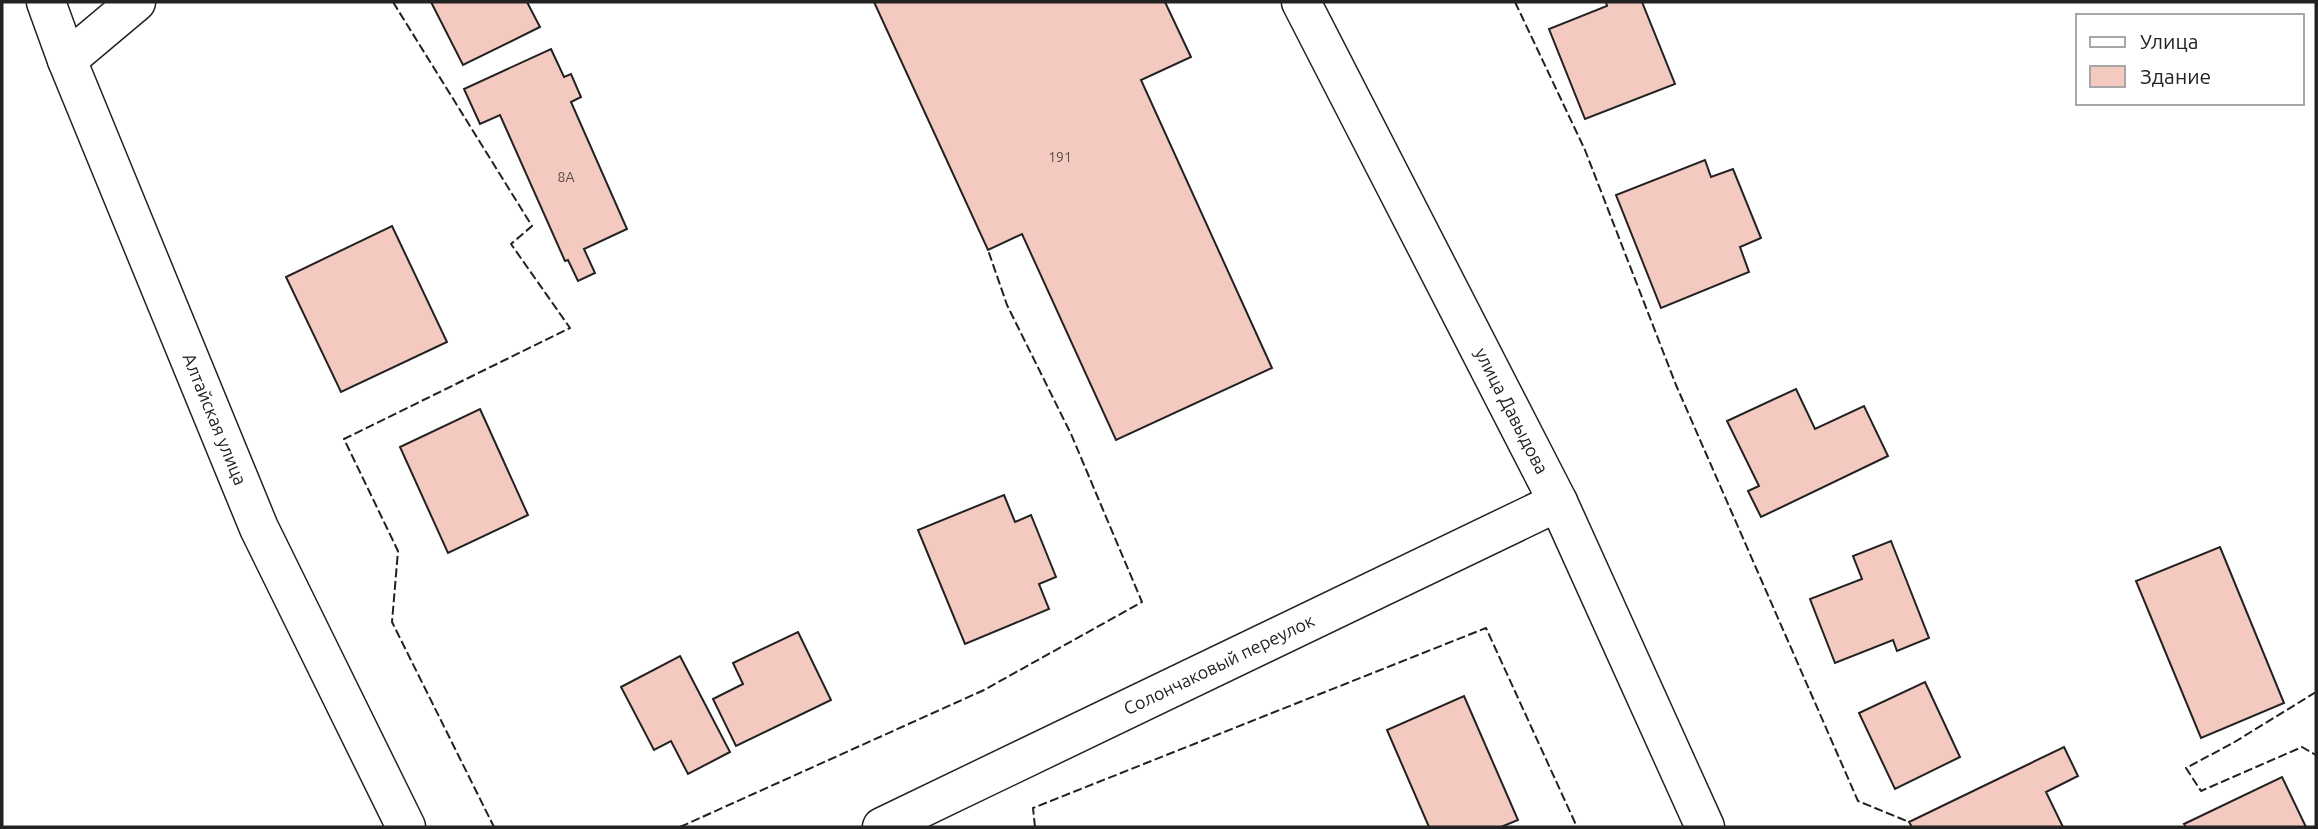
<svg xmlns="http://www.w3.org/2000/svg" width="2318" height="829" viewBox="0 0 2318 829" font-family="Ubuntu,sans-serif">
  <rect width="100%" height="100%" fill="#fff"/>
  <!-- building -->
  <path fill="#f3c9c0" stroke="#222" stroke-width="2" d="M431 2H527L540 27 463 65Z
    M874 2H1165L1191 57 1141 80 1272 368 1116 440 1022 234 988 250Z
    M1606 2H1642L1675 84 1585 119 1549 29 1607 6Z
    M551 49 564 77 571 74 581 97 571 102 627 229 584 249 595 273 578 281 568 260 565 261 500 115 480 124 464 89Z
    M1705 160 1711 177 1733 169 1761 238 1740 247 1749 272 1661 308 1616 195Z
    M392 226 447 342 341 392 286 277Z
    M1796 389 1815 429 1864 406 1888 456 1761 517 1748 491 1759 486 1727 421Z
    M480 409 528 515 448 553 400 447Z
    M1004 495 1015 522 1031 515 1056 577 1039 584 1049 609 965 644 918 530Z
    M1891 541 1929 638 1897 651 1893 640 1835 663 1810 599 1862 579 1853 556Z
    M2220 547 2284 703 2201 738 2136 581Z
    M798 632 831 700 736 746 713 699 743 684 733 663Z
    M680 656 730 752 688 774 671 741 654 750 621 687Z
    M1925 682 1960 757 1895 789 1859 713Z
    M1464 696 1518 820 1501 827H1429L1387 730Z
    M2064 747 2078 776 2046 792 2063 827H1912L1909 822Z
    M2282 777 2306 827H2186L2184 824Z"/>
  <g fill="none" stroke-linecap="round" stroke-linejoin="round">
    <!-- street casing -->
    <g stroke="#222" stroke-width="41">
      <g id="street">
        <path id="s1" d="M46 2 67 60 259 528 406 827"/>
        <path d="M67 60 136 2"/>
        <path id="s2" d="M882 827 1558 502"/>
      </g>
    </g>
    <!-- secondary casing -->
    <g stroke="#222" stroke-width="41">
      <g id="secondary">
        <path id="s3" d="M1301 2 1558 502 1705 827"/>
      </g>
    </g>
    <!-- street -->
    <use href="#street" stroke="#fff" stroke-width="38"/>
    <!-- secondary -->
    <use href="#secondary" stroke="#fff" stroke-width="38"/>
    <!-- fence -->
    <path stroke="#222" stroke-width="2" stroke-dasharray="9 3.5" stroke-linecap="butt" d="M393 2 532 226 511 244 570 328 344 439 398 551 392 622 494 827
      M1515 2 1585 150 1676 385 1858 801 1909 822
      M2316 692 2233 743 2186 768 2201 791 2302 747 2316 755
      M680 827 984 690 1142 602 1071 434 1007 305 988 250
      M1035 827 1033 808 1486 628 1577 827"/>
  </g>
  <g text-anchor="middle" stroke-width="5" stroke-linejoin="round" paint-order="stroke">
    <!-- number labels -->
    <g font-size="14" fill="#564c4a">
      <text x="1060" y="162">191</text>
      <text x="566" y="182">8А</text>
    </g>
    <!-- street labels -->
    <g font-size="18" fill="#222" stroke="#fff">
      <text dy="6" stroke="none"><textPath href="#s3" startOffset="460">улица Давыдова</textPath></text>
      <text dy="6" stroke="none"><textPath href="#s1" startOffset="450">Алтайская улица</textPath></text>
      <text dy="6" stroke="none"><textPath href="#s2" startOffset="374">Солончаковый переулок</textPath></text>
    </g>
  </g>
  <!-- border -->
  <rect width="2318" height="829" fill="none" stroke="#222222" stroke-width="7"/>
  <!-- legend -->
  <rect x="2076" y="14" width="228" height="91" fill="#ffffff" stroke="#a7a7a7" stroke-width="2"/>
  <rect x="2090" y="37" width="35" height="10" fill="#ffffff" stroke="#a7a7a7" stroke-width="2"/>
  <text x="2140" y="49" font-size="21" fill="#222222">Улица</text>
  <rect x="2090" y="66" width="35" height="21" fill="#f3c9c0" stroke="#a7a7a7" stroke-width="2"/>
  <text x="2140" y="84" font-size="21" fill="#222222">Здание</text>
</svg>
